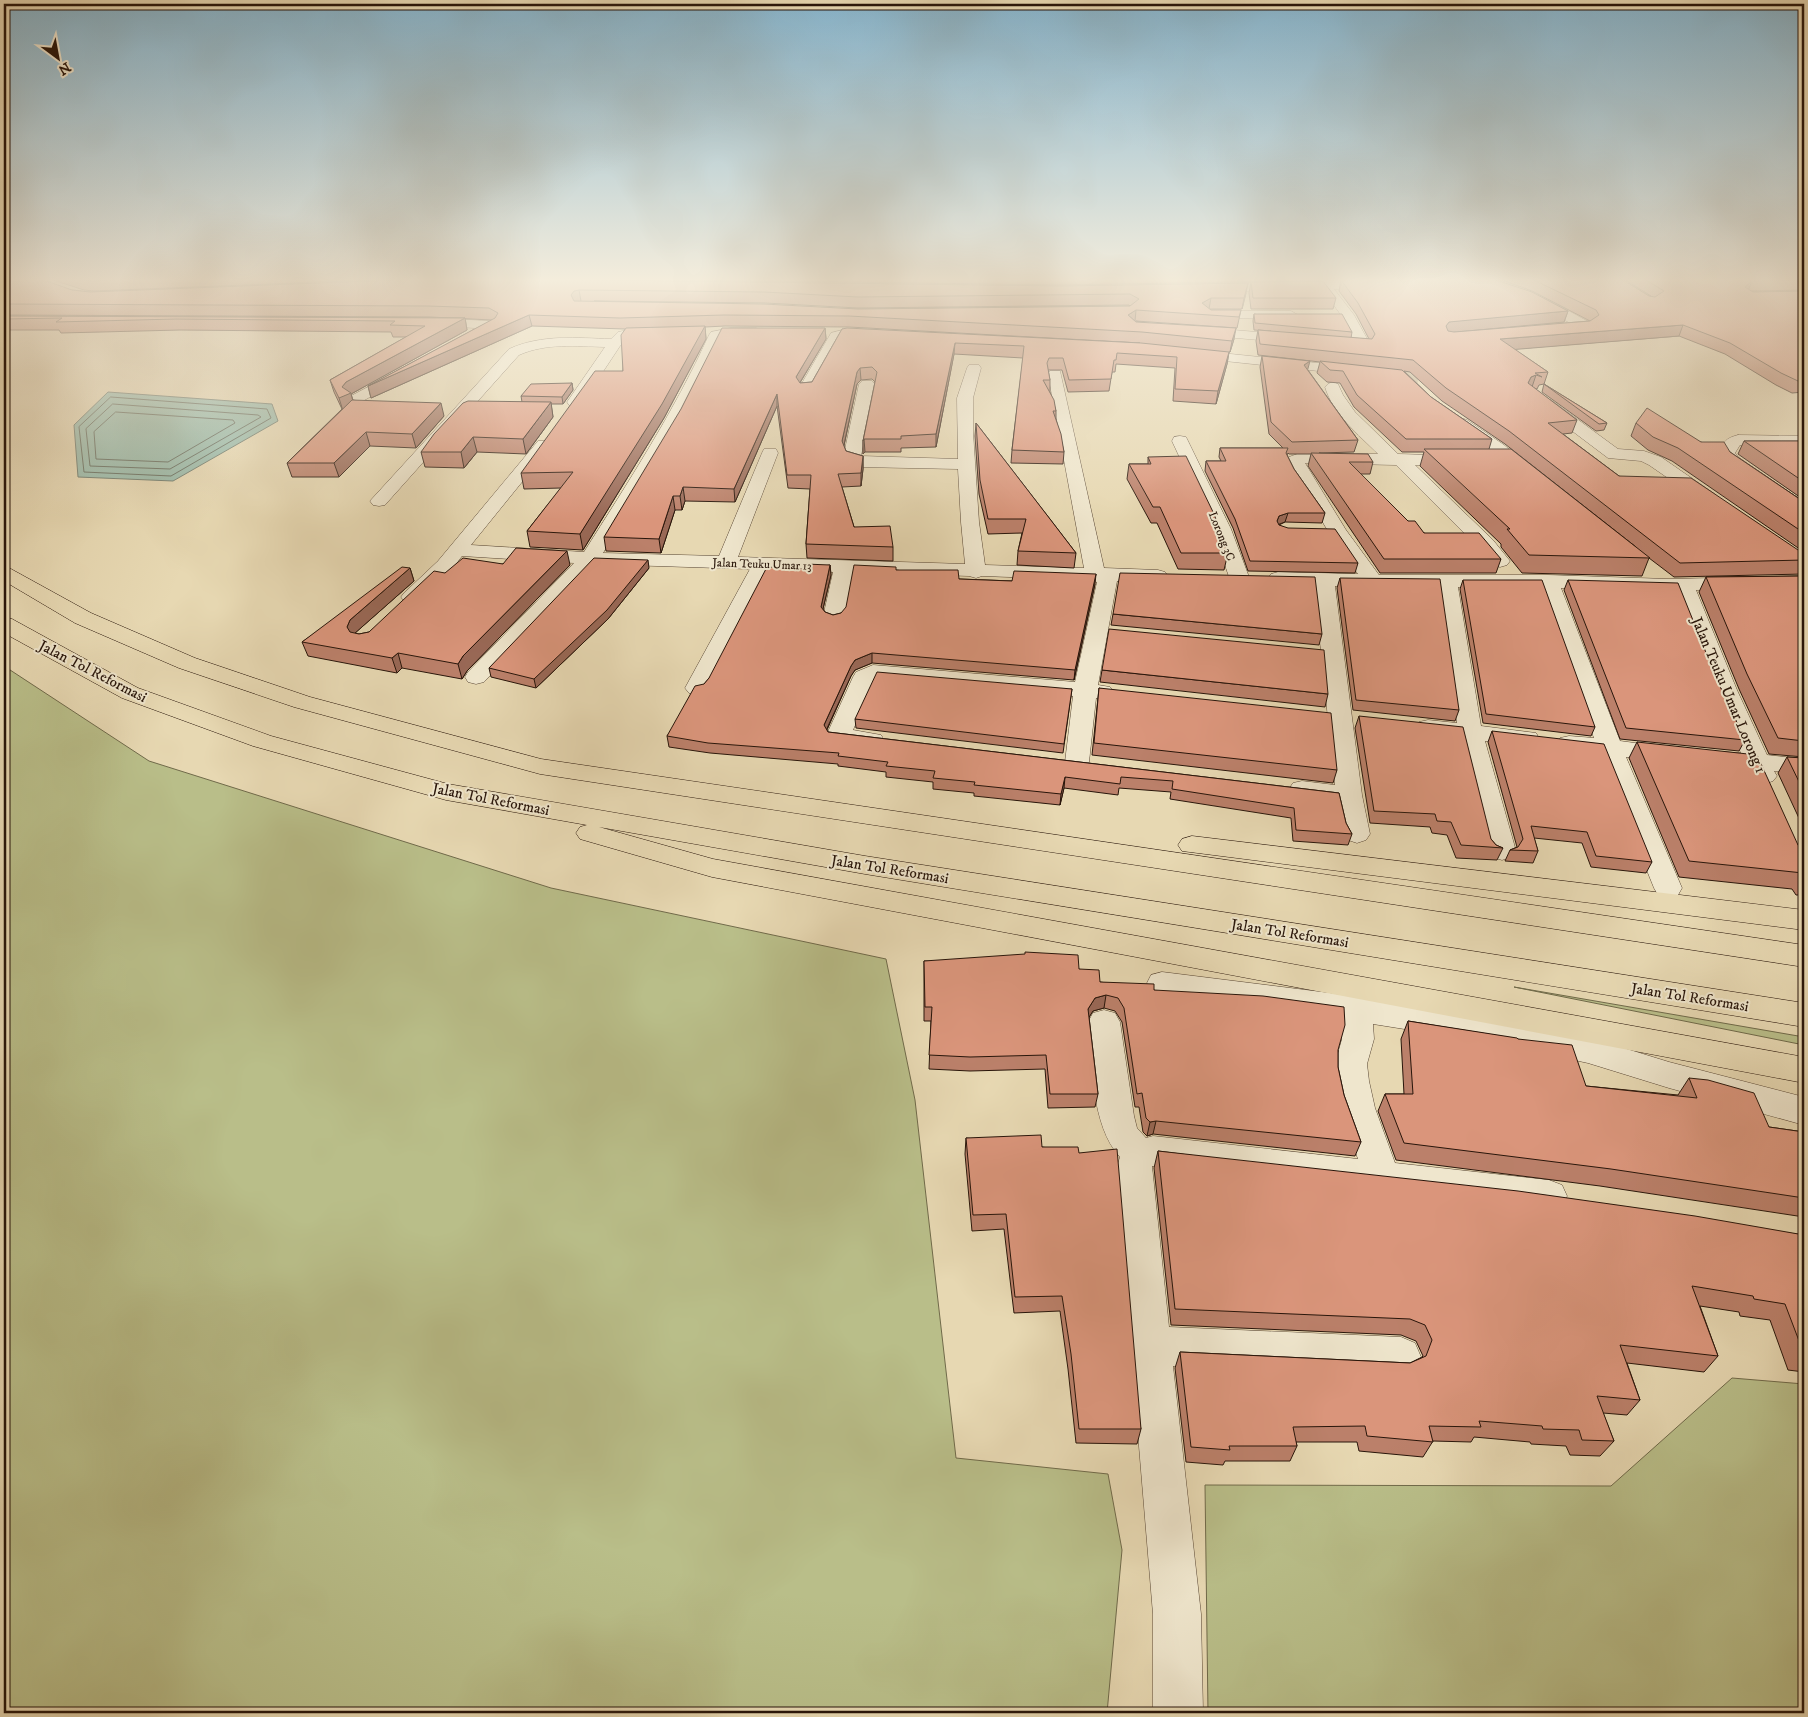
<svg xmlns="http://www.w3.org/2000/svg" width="1808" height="1717" viewBox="0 0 1808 1717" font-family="'IM FELL DW Pica',serif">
  <rect width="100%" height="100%" fill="#e7d8b2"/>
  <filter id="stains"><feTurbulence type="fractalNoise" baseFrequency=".004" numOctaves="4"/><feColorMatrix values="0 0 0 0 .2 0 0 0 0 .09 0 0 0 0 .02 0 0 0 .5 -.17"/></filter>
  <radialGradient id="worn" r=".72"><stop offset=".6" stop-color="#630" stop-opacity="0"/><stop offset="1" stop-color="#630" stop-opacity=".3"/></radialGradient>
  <!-- green -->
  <path fill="#b9be89" stroke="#706a4a" d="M4 666 149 761 551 888 886 959 915 1100 956 1458 1108 1474 1122 1550 1107 1713H4Z
    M1514 987 1804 1037V1045Z
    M1732 1378 1804 1384V1713H1208L1205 1485 1611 1486Z"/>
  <!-- water -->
  <path fill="#97baaa" stroke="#6b786a" d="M108 392 272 404 278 421 173 481 78 477 74 425Z"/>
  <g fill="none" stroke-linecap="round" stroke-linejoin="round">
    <!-- shore -->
    <path stroke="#60685a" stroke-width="1" d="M111 397 267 409 271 418 171 476 84 472 79 427Z
      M113 404 258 415 261 417 170 469 90 466 86 429Z
      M116 412 233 420 235 423 168 462 96 459 94 432Z"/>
    <!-- minor-tunnel -->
    <path stroke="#c1b190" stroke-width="14" stroke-dasharray="14 7" stroke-linecap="butt" d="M1404 376 1454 379"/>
    <!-- minor casing -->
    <g stroke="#584634" stroke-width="1">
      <path id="minor" d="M46 278H64L48 286H40L38 283Z
        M1390 278H1436L1430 282 1368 288 1334 289 1354 315 1371 346 1369 349C1360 351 1335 350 1329 343L1336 339 1354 341 1341 315 1322 289 1209 292 1203 288 1209 284Z
        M1468 278C1512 278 1553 303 1591 323L1593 326C1586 333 1562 335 1552 333L1550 330 1552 327 1572 324 1529 301 1470 281Z
        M1209 311H1291L1298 315 1291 319 1204 318 1202 315Z
        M428 318 491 321 498 325 467 343 460 339 475 328 423 325 421 322Z
        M1197 327 1293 335 1300 339 1293 343 1192 334 1190 331Z
        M731 328H756L763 332 756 336 722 338C689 414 646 482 603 553L719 556 762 453 764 449H776L778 453 738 557 965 564 961 522 958 469 859 467 847 462 844 454 859 384 862 381H872L875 384 861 456 958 459 957 398 967 368 969 365H979L981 368 973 398V432L979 522 985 565 1084 568 1048 374 1050 371H1060L1104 568 1158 570 1165 572 1168 576 1165 580 1158 582 1117 581 1098 685 1110 687 1114 692 1110 697 1096 698 1089 762 1086 767 1077 769 1068 767 1065 762 1073 696 877 679 874 681 853 730 881 735 884 740 881 745C865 749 845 745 829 741L826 736 853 677 856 672 873 665 1075 682 1097 582 1089 580 982 576 976 578 969 576 853 572 845 617 841 621 834 623 827 621 823 617 833 572 769 570 709 688 705 693 697 695 689 693 685 688 750 569 595 564 484 682 476 684 468 682 465 677 468 672 574 563 462 556 452 569 418 601 411 603 404 601 401 597 404 593 438 561 538 441H550L552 445 471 545 584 552C629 481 674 412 709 335L711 332Z
        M846 329 877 331 884 335C875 345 854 335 841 339L811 393H801L798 390 831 333Z
        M657 330 662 331 664 334 662 337 627 339 620 346 581 405H569L567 402 605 347C576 346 546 343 519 355L385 505 379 506 373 505 370 501 509 349C542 334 577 338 611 339L618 332 623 331Z
        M1192 350 1356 367 1361 368 1363 371 1361 374 1356 375 1187 357 1185 354 1187 351Z
        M402 369 407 370 409 373 407 376 361 402H351L348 399 351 396Z
        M1333 382 1338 384 1343 395 1355 412 1398 454 1465 456 1468 460 1465 464 1459 465H1415L1493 540 1510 561 1507 565 1500 567 1493 565 1479 548 1396 465 1305 463 1346 530 1379 575H1548L1668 579 1804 576V588L1696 590 1737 690 1767 755 1804 759V773L1774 771 1777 776 1773 781 1764 784 1755 781 1748 769 1715 764 1712 759 1715 754 1724 752 1741 753 1713 690 1675 591 1561 588 1620 741 1680 749 1683 754 1680 759 1671 761 1626 757 1682 888 1678 895 1668 898 1658 895 1654 888 1600 754 1560 748 1557 743 1560 738 1569 736 1594 738 1540 587H1458L1481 726 1536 733 1539 738 1536 743 1527 745 1485 741 1516 851 1512 857 1502 860 1492 857 1488 851 1460 738 1419 732 1416 727 1419 722 1428 720 1457 723 1438 587 1335 586 1362 795 1370 834 1366 840 1357 843 1348 840 1344 834 1337 801 1293 795 1289 789 1293 783 1302 781 1335 785 1314 585 1271 582 1268 578 1271 574 1278 572 1358 574 1328 531 1286 461 1289 457 1300 453 1378 454C1359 435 1333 414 1325 387L1328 384Z
        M1545 398 1551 400 1618 449 1644 451 1661 457 1716 495 1719 499 1716 503 1710 504 1704 503 1649 465 1641 461 1608 458 1539 406 1537 403 1539 400Z
        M1461 418 1467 420 1504 445 1532 469 1535 473 1532 477 1526 478 1520 477 1492 453 1455 426 1453 423 1455 420Z
        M1738 435 1804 436V446L1740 445 1735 453 1738 457 1804 502V515L1797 514 1725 464 1719 453C1723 442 1726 438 1738 435Z
        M1180 436 1186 437 1188 441 1231 529 1249 577 1246 581 1239 583 1232 581 1229 577 1213 529 1172 441 1174 437Z
        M1162 972 1330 993 1505 1021 1588 1037 1669 1062 1804 1097V1125L1669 1088 1588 1063 1505 1045 1373 1024 1374 1039 1367 1064 1369 1081 1375 1108 1395 1163 1549 1180 1562 1185 1567 1196 1562 1207 1549 1212 1152 1166 1169 1327 1401 1337 1415 1343 1421 1357 1415 1371 1401 1377 1173 1366 1201 1614 1203 1713H1153V1614L1116 1170 1120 1157C1091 1126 1092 1062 1088 1022L1093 1013 1104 1010 1115 1013 1120 1022 1134 1116 1137 1128 1146 1138 1153 1136 1358 1159 1341 1108 1335 1081V1064L1342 1039 1341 1019 1162 994 1151 991 1147 983 1151 975Z"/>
    </g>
    <!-- motorway casing -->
    <g stroke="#28150a" stroke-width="1">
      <path id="motorway" d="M4 567 11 569 91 613 195 658 310 697 541 759 1804 945V967L540 774 294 707 179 668 75 623 4 581Z
        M4 618 12 619 138 688 271 736 448 784 865 856 1804 1003V1027L865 874 599 827 713 859 1804 1057V1083L712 877 580 839 576 833 580 827 587 825 446 800 253 746 122 698 4 633Z
        M1192 836 1804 910V930L1182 851 1178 845 1182 839Z"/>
    </g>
    <!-- minor -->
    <use href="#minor" fill="#efe6cd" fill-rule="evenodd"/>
    <!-- motorway -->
    <use href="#motorway" fill="#e7d8b2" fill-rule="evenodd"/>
  </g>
  <!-- wall -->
  <path fill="#bb806a" stroke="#28150a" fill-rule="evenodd" d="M4 278 72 290 90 292 446 278 1246 293 1242 309H1210L1211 310H1241L1237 328 1136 321 1234 339 1230 352H1229L1227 364 1216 404 1173 401 1175 368 1116 364 1115 372H1112L1109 391 1068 392 1062 370H1048L1050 380V392L1056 411V419L1064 452 1063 464 1011 463 1012 450 1023 358 954 354 936 447 901 448V452H865L863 454V441L875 382 872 379 861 380 857 384 844 446 846 451 863 456V469L861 486 842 487 854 527 893 547V561L807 558 806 544 810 489 788 488 777 406 735 502 685 501 682 510H675L661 553 606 551 604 537 825 328 826 339 800 383 812 382 842 329 1140 343 849 327 725 326 705 327 706 339 664 418 583 550 530 547 527 531 561 488 524 489 521 473 623 371 625 329 532 326 371 398 368 386 492 320 430 317 4 315ZM594 301 765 303 858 308 1129 305 1130 306 858 309Z
    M47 278H422L94 291 84 290Z
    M527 278H1355L1303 281 1060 285Z
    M1367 278H1620L1649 296H1651L1622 278H1804V290L1751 291 1753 292 1804 291V392L1792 393 1776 385 1725 354 1679 336 1514 349 1548 372 1544 384 1539 385 1537 389 1534 388 1577 420 1572 433 1563 434 1619 476 1804 554V574L1674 577 1649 558 1642 576 1522 573 1501 547V544L1420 466 1424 452H1402L1354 407 1340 383 1327 382 1317 373 1320 362 1258 355 1256 341 1258 330 1271 331 1254 330 1253 321 1254 314 1352 332 1351 338 1369 339 1356 314 1339 291 1341 280ZM1494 280H1501L1532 291 1590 321 1453 332 1564 322 1568 311ZM1404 371 1410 372 1442 401 1505 444 1636 547 1489 449 1492 439 1431 397Z
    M1251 282 1336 298 1333 309H1251L1249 293Z
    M4 316 465 318 467 330 351 394 353 400 444 416 416 448 370 446 339 477H292L287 463 342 409 334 392 330 380 406 337H393L391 332 180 330 61 333 59 330H4Z
    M1262 356 1308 370 1358 440 1354 452 1319 453 1373 462 1370 474H1361L1408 521 1424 533 1501 559 1496 573H1380L1308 466 1311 454H1289L1288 453 1287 455 1294 469 1325 513 1322 523 1285 522 1279 525 1358 563 1355 573 1248 571 1233 528 1205 471 1206 461H1221L1219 457 1220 448H1283L1269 434 1260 367Z
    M572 383 573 390 563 404H551L553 417 526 454 477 452 464 468 425 467 421 452 522 402 521 396Z
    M1544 384 1607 423 1604 430 1596 431 1542 392Z
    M976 423 1076 553 1074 568 1017 565 1018 551 1022 533 988 534 979 494 975 436Z
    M1636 423 1701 442 1730 452 1804 502V552L1672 461 1648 450 1631 436Z
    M1744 441H1804V500L1738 454Z
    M1148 457 1228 553 1224 570 1178 569 1157 523H1151L1127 479 1129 464H1148Z
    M503 564 570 565 467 671 462 679 402 668 397 673 308 656 302 642 410 568 414 581 355 633 359 634 369 632 445 573Z
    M830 565 831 575 823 609 825 612 833 615 841 613 896 570 959 579 1095 584 1074 680 872 663 855 670 851 676 827 730 828 732 1339 793 1346 823 1352 834 1348 845 1293 841 1291 818 1170 799 1171 792 1119 788 1118 795 1064 788 1060 805 974 796V793L933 789V782L886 777V772L838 766V764L710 753 669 747 667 736 704 684 805 569Z
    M649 568 608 619 536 688 491 677 489 668Z
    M1804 576V757L1769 754 1739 689 1699 592 1706 577Z
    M1340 578 1459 710 1455 721 1353 710 1337 588Z
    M1463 580 1595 727 1591 736 1483 723 1460 589Z
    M1568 580 1717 680 1745 740 1739 751 1620 739 1564 590Z
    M1113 614 1322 634 1319 645 1111 625Z
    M1102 670 1328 694 1325 707 1100 682Z
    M1099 688 1337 770 1333 783 1092 755Z
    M1072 689 1063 753 856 728 855 719Z
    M1359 716 1491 839 1496 845 1503 848 1497 860 1456 858 1447 835 1432 833 1430 827 1370 823 1355 728Z
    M1492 731 1652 862 1646 873 1591 867 1582 843 1534 838 1538 851 1533 863 1505 861 1510 850 1517 847 1488 742Z
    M1637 742 1798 845 1803 851 1804 852V895H1796L1792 889 1679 877 1629 758Z
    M1787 757 1804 758V829L1778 773Z
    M924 961 1079 969 1100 982 1154 990 1338 1050V1067L1344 1095 1361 1142 1355 1156 1153 1134 1147 1136 1143 1132 1139 1107H1135L1122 1022 1115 1011 1104 1008 1093 1011 1089 1017 1098 1094 1095 1107 1048 1108 1045 1069 970 1071 929 1069 931 1021H924Z
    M1408 1021 1518 1039 1586 1086 1678 1095 1689 1078 1769 1127 1804 1132V1217L1600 1186 1396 1160 1378 1111 1385 1094H1404L1401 1039Z
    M966 1138 1042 1147 1079 1153 1141 1429 1137 1444 1076 1443 1068 1369 1060 1311 1014 1313 1004 1229 972 1231 965 1154Z
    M1158 1151 1804 1235V1372L1788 1370 1770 1320 1740 1316 1739 1312 1700 1306 1718 1356 1704 1372 1627 1363 1640 1400 1627 1415 1603 1413 1614 1441 1600 1456 1570 1455 1566 1446 1531 1444 1530 1442 1474 1437 1471 1442 1433 1441 1423 1457 1359 1451 1357 1442H1296L1297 1446 1290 1461H1225L1223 1465 1186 1462 1175 1368 1180 1352 1410 1363 1422 1357 1423 1356 1416 1341 1401 1335 1171 1325 1154 1168Z"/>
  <!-- shaded-wall -->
  <path fill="#996856" stroke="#28150a" d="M1752 281 1748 291 1745 287Z
    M1248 283 1246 293 1242 309 1244 298Z
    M579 290 581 301 572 306 571 295 574 291Z
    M1211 298 1209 309 1202 303Z
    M1136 310 1135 321 1128 315Z
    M1568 311 1564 322 1446 333V326L1449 322 1454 321Z
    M529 315 532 326 371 398 368 386Z
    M465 318 467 330 351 394 354 405 343 411 339 398 342 387 346 382Z
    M1683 325 1679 336 1496 351 1500 339Z
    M705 326 706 339 664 418 583 550 580 534Z
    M825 328 826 339 796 389V377Z
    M1236 328 1234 339 1230 352 1232 341Z
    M955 343 954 354 936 447V434Z
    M1229 352 1227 364 1216 404 1218 391Z
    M1310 361 1307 372 1304 365Z
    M860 368 861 380 857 384 842 454V441L857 372Z
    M1536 375 1532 387 1528 383 1531 377Z
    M572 383 573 390 563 404 562 397Z
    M777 394V406L735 502 734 489Z
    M551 402 553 417 526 454 523 439Z
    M441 403 444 416 416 448 412 434Z
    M366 432 370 446 339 477 334 463Z
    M473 437 477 452 464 468 461 452Z
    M864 439 865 452 863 454V441Z
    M863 456V469L861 486V473Z
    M683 487 685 501 682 510 680 496Z
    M673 496 675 510 661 553 659 539Z
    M1288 513 1285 522 1277 525V521L1279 516Z
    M567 551 570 565 467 671 462 679 458 664 463 656Z
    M648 560 649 568 608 619 536 688 534 679Z
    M830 565 831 575 821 617V607Z
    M410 568 414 581 354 634 351 641 347 627 350 620Z
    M1096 574 1095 584 1074 680 1075 670Z
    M398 653 402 668 397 673 392 658Z
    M872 653V663L855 670 851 676 824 735V725L851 666 855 660Z
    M1065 777 1064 788 1060 805 1061 794Z
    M1106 995 1104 1008 1093 1011 1086 1022 1088 1009 1095 998Z
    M1156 1121 1153 1134 1147 1136 1150 1122Z"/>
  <!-- building -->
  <path fill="#da957b" stroke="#28150a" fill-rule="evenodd" d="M4 278H38L72 290 90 292 446 278 1061 286 1248 283 1244 298H1211L1202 303 1211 310H1241L1239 317 1136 310 1128 315 1136 322 1236 328 1232 341 1142 332 849 316 724 315 620 318 529 315 368 386 495 318 498 313 489 308 428 306 4 304ZM579 290 764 292 858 297 1130 294 1139 299 1130 306 858 309 764 304 574 301 571 295 574 291Z
    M75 278H152L90 281 80 280Z
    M1367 278H1490L1532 292 1568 311 1449 322 1446 326 1448 331 1454 332 1590 321 1599 315 1596 310 1536 281 1528 278H1620L1649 296 1655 297 1664 291 1643 278H1804V280L1752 281 1745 287 1753 292 1804 291V380L1798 381 1781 373 1730 343 1683 325 1500 339 1548 372 1535 373 1542 377 1536 375 1531 377 1528 383 1577 420 1548 423 1619 476 1691 478 1804 554V560L1680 563 1509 431 1446 388 1413 360 1260 344 1258 330 1372 339 1375 334 1358 303 1341 280Z
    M1323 281 1336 298H1253L1251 282Z
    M1254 314H1342L1352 332 1255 323Z
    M4 316 465 318 346 382 342 387 351 393 339 398 330 380 425 326 390 325 395 321 176 319 56 322 62 318 4 319Z
    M705 326 662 404 580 534 527 531 573 472 521 473 595 371H623L621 335 626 328Z
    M722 328H825L796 377 800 383 812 382 842 329 847 328 1141 343 1229 352 1218 391 1175 389 1177 357 1117 353 1116 360H1114L1111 379 1069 380 1063 358H1049L1047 363 1050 380H1043L1054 400 1056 411H1053L1061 434 1064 452 1012 450 1024 346 955 343 936 434 901 436V439H864L863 441 877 372 872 367 860 368 857 372 842 441 846 451 863 456 861 473 838 474 854 527 890 526 893 547 806 544 811 475H787L777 394 734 489 683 487 680 496H673L659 539 604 537 681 409Z
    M1262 356 1310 361 1304 365 1358 440 1292 442 1271 422Z
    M1320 361 1402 370 1431 397 1492 439H1406L1357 395 1343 371 1330 370Z
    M572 383 562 397 521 396 531 384Z
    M1544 384 1607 423 1599 424Z
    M352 400 441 403 412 434 366 432 334 463H287Z
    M468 401 551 402 523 439 473 437 461 452H421L434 434 463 403Z
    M1647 408 1701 442H1724L1730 452 1804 502V533L1678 448 1653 437 1636 423Z
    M976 423 1050 519 1076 553 1018 551 1026 519H988L980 480Z
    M1744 441H1804V482Z
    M1220 448H1288L1286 453 1294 469 1325 513H1288L1279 516 1277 521 1279 525 1288 528 1335 529 1358 563 1250 561 1235 519 1206 461H1226Z
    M1424 449H1511L1650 558 1529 555 1507 529H1510Z
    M1311 453 1368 454 1373 462H1349L1408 521H1415L1424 533H1479L1501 559H1384Z
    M1186 456 1214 514 1228 553H1181L1160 507H1153L1129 464H1151L1148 457Z
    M516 548 567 551 463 656 458 664 398 653 392 658 302 642 402 567 410 568 350 620 347 627 350 632 359 634 369 632 434 571 445 573 463 558 503 564Z
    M594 558 648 560 607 610 534 679 489 668Z
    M805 564 830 565 821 607 825 612 833 615 841 613 846 607 854 565 896 567V570H958L959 579 1012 581 1014 571 1096 574 1075 670 872 653 855 660 851 666 824 725 828 732 1339 793 1346 823 1352 834 1296 830 1294 808 1172 789 1173 781 1121 777 1120 784 1065 777 1061 794 974 785 975 782 933 778 935 771 886 766 888 762 838 756 839 753 708 743 667 736 695 686 704 684 709 678 767 567 805 569Z
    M1120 573 1315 577 1322 634 1113 614Z
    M1804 576V741L1778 738 1747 674 1706 577Z
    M1340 578 1440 579 1459 710 1356 700Z
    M1463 580H1542L1595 727 1486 714Z
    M1568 580 1678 583 1717 680 1745 740 1626 728Z
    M1109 629 1324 650 1328 694 1102 670Z
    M877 672 1072 689 1064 744 855 719Z
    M1099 688 1331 713 1337 770 1094 743Z
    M1359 716 1463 727 1491 839 1496 845 1503 848 1461 845 1451 822 1437 821 1435 814 1374 811Z
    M1492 731 1604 744 1652 862 1596 856 1587 832 1531 826 1538 851 1510 850 1518 847 1523 839Z
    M1637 742 1757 755 1798 845 1803 851 1804 852V874L1803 873 1689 861Z
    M1787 757 1804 758V792Z
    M1025 952 1078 955 1079 969 1099 970 1100 982 1154 984V990L1263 996 1344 1007 1345 1025 1338 1050V1067L1344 1095 1361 1142 1156 1121 1150 1122 1146 1118 1142 1093 1137 1094 1124 1008 1118 998 1106 995 1095 998 1088 1009 1098 1094H1050L1046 1055 970 1057 929 1055 932 1007H925L924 961 1025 954Z
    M1408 1021 1517 1038 1518 1039 1572 1045 1586 1086 1697 1098 1689 1078 1708 1080 1754 1093 1769 1127 1804 1132V1198L1611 1169 1404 1143 1385 1094H1413Z
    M1041 1135 1042 1147H1078L1079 1153 1117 1149 1141 1429H1079L1071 1354 1062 1296 1015 1297 1006 1214 973 1215 966 1138Z
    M1158 1151 1518 1191 1695 1216 1804 1235V1354L1785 1304 1754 1299 1753 1296 1692 1286 1718 1356 1620 1345 1640 1400 1597 1396 1614 1441 1582 1440 1579 1430 1543 1429 1542 1426 1479 1421 1481 1427 1429 1426 1433 1442 1367 1436 1365 1426 1293 1427 1297 1446H1229L1230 1450 1191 1447 1180 1352 1410 1363 1426 1356 1432 1340 1425 1325 1410 1319 1175 1309Z"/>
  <!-- sky -->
  <linearGradient id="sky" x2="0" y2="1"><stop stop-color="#87b6cf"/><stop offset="0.54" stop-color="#f4eddc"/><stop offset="1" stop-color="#f4eddc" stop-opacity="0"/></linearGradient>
  <rect width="1808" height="519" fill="url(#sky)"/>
  <g text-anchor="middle" stroke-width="4" stroke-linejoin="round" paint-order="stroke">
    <!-- far-street labels -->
    <g font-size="12" fill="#28150a" stroke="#efe6cd">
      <text transform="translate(1222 536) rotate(68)" y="4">Lorong 3C</text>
      <text transform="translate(762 564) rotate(2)" y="4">Jalan Teuku Umar 13</text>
    </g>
    <!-- street labels -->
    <g font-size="15" fill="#28150a" stroke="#efe6cd">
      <text transform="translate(93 671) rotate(27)" y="5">Jalan Tol Reformasi</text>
      <text transform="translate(1729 695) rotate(67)" y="5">Jalan Teuku Umar Lorong 1</text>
      <text transform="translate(491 799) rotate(11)" y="5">Jalan Tol Reformasi</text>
      <text transform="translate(890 869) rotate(9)" y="5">Jalan Tol Reformasi</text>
      <text transform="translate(1290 933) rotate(9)" y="5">Jalan Tol Reformasi</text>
      <text transform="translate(1690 997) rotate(9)" y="5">Jalan Tol Reformasi</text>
    </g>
  </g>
  <!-- margin -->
  <rect width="1808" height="1717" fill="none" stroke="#e7d8b2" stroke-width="20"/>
  <rect x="5" y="5" width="1798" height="1707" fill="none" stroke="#28150a" stroke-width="2.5"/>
  <rect x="10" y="10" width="1788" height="1697" fill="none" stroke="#28150a"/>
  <!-- north arrow -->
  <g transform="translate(58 58) rotate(148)" stroke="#efe6cd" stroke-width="4" paint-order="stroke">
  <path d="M0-4L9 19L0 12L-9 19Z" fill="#28150a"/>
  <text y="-8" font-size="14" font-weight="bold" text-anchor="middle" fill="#28150a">N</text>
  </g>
  <rect width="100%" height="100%" filter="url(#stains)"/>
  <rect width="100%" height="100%" fill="url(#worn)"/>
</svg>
